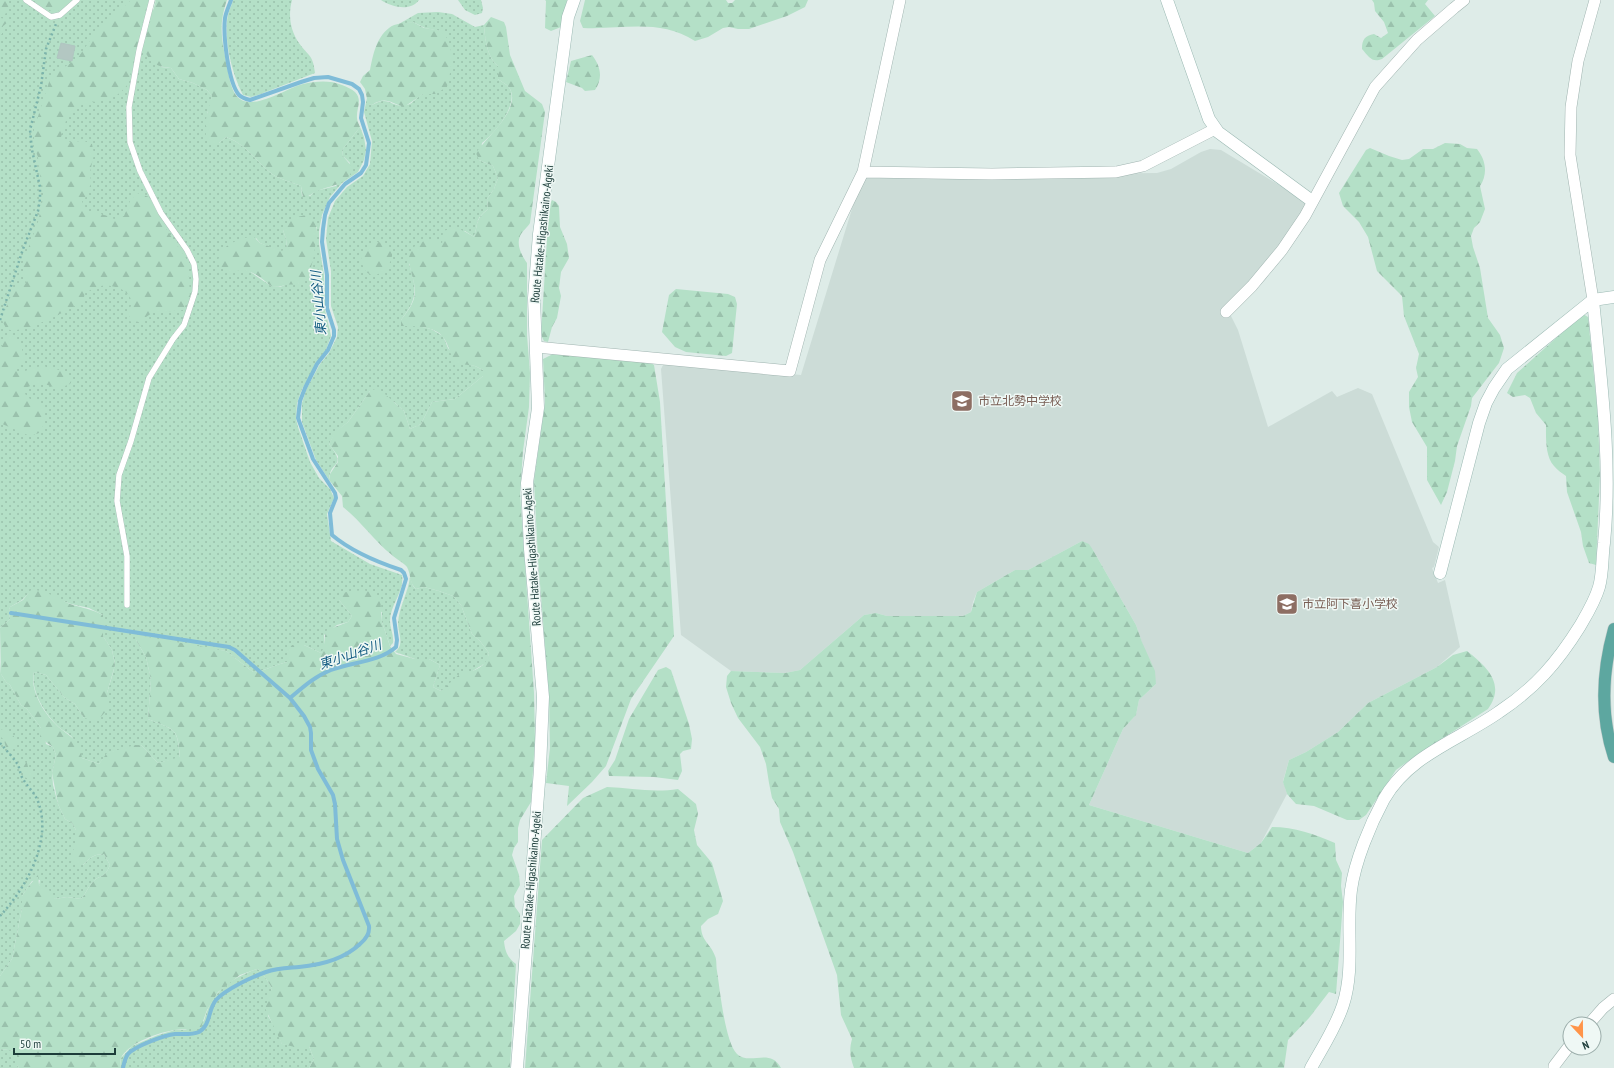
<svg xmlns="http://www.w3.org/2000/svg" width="1614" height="1068" viewBox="0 0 1614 1068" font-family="'PT Sans Narrow','Noto Sans JP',sans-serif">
  <defs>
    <pattern id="grass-dots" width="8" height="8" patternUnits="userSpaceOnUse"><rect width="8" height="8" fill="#b4e0c7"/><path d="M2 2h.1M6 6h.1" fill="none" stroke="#9ac1ac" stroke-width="1.8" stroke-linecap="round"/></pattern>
    <pattern id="forest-firs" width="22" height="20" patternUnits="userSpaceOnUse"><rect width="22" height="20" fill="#b4e0c7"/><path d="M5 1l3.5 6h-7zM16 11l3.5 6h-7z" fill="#9ac1ac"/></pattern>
  </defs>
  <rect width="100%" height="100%" fill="#deece8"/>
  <!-- built -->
  <path fill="#ccdcd7" d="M1210 149 1221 150 1304 200 1307 207 1266 279 1256 289 1227 308 1238 330 1268 427 1332 391 1337 397 1358 388 1372 394 1433 542 1439 547 1434 567 1432 568 1438 583 1445 580 1460 647 1437 667 1368 703 1338 732 1306 752 1289 760 1283 781 1287 794 1261 843 1248 853 1089 805 1123 729 1136 715 1139 700 1156 684 1136 625 1093 550 1082 541 1028 570H1015L977 592 973 602 971 612 963 616H887L876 613 864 615 800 670 785 673 731 671 681 635 661 369 664 363 801 375 859 186 863 179 870 176 1157 173 1171 169 1201 152Z"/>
  <!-- grass -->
  <path fill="url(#grass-dots)" fill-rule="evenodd" d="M0 0H156L153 8 161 67 171 68 179 79 193 83 207 90 212 96 211 105 207 113 219 143 226 137C245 143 257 162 272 174 277 178 294 183 301 186L302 196H310L315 191 336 186 350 163 343 156 342 150 360 127 364 137 366 150 364 160 358 172 342 183 330 197 322 215 319 231V244L324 275 325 310 331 336 326 350 314 366 312 373 302 389 297 403 296 419 298 427 310 462 319 478 330 489 334 498 327 514 331 541 370 564 402 575C405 591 390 605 390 621 390 628 394 635 393 643L390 646 382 622V612L339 600 352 616 348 622 337 625 324 635V649L321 653 304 645 287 652V662C275 665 265 671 253 672L226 651 136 640 146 657 151 680 148 719C176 731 177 726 180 758L158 763 141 745 108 753 99 764 82 758C79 752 76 741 71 736 68 733 64 731 61 729 46 716 30 691 34 672L46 675 64 697 75 704 84 718 107 693 113 673 115 664 112 650 103 636V615L89 608 71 604 32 590 22 600 10 607 9 613 10 619 0 628ZM317 227 312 262 298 284H287L280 287 271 286 249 271 240 269 256 238 260 243 282 252 287 248 286 239 283 230Z
    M233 0H292C288 15 290 30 299 43 308 56 313 54 315 73L258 95 251 97 243 95C232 74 223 39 228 15 229 10 232 5 233 0Z
    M381 0H419C411 12 391 7 381 0Z
    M458 0H481L483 8 482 13 475 15 465 10Z
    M438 12 452 14 475 27 484 25C485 39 487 57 498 66V79C502 82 508 85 510 89 518 106 495 133 482 143L479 160 493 166 498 178 494 189 487 199 488 209C474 220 479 222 474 237L465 231 409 264C417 290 418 298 401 320L402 326H418L431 329 443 336 448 348 461 363 475 366 483 370V376L455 399 432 402 421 424 410 429 404 411 394 402 370 391 348 422 336 432 329 444C348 469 330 459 329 480L316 460 302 422V403L306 390 320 364 329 353 337 337 338 327 331 306V271L326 239 328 218 335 201 347 187 363 176 370 164 372 141 364 112 367 98 369 104 372 105C389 94 392 109 407 105 413 104 417 96 423 94 426 93 432 94 435 94L440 31 425 28 413 22 397 25 418 13Z
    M410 577 413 586 416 589 424 587 439 591 453 596 461 605 472 634 480 641 489 653 487 662 441 691 433 687 440 665 429 659H415L395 652C405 645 398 632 398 623 399 607 408 593 410 577Z
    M0 662 1 674 6 682 10 685 21 705 27 709 41 728 46 744 53 747 56 755 52 773 53 785 58 804 65 819 72 823 76 830V845L83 865C90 858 93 854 104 854L110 865C104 880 99 874 92 883 87 888 86 894 81 899L67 897 55 899 39 885 40 880 32 881 22 896V908L12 959 0 976Z
    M257 969 261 971 272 988 270 996 268 1016 277 1030 282 1044 309 1046 314 1059 309 1068H120L121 1058 132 1046 158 1035 175 1030H185L204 1021C212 991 230 979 257 969Z
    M0 1049 17 1051V1065L19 1068H0Z"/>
  <!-- forest -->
  <path fill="url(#forest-firs)" d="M0 0H7L9 7 7 13 4 14 0 10Z
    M33 0H67L69 2 57 12H53Z
    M131 0H148L128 84C112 104 105 98 84 104 78 106 72 111 68 114L61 137 65 142 84 141 92 144 94 154 90 172 91 184 89 193 82 201 85 210 108 216 114 219 124 216 130 201 137 193 149 197 168 232 186 258 188 265 190 297 183 310 152 313 137 323 129 321V312L132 302 129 295 120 288 106 285 96 287 85 293 83 301C69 310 26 333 10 330 5 328 4 324 2 320 7 306 10 288 26 283L22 265 38 222 44 194 39 170 38 157 34 147V129L50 79 55 73 77 59 101 25 114 16Z
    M156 0H227C218 26 222 40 227 66 229 76 231 93 240 99 255 110 287 88 303 84 316 81 330 80 342 85 347 87 352 89 355 92 363 100 356 109 357 118 357 121 359 124 360 127L342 150 343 156 353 168C348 185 332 185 317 191 312 193 309 197 303 198L301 186C294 183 277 178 272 174 257 162 245 143 226 137L219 143 212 146 206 140C206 132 205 122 207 114 208 108 211 102 212 96L207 90 193 83 179 79 171 68C154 66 151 63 143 48Z
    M545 0H567L561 27 551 31 545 28 546 1Z
    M585 0H726L728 3H732L735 0H808L805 7 787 16 749 29H738L729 27 723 28 708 37 695 41C659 18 622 30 583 28L580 21Z
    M1372 0H1428L1425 4 1435 16 1382 59C1372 63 1369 57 1362 49 1362 39 1365 36 1374 34L1381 38 1388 33 1384 22 1375 11 1374 3Z
    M491 17 504 22 506 27 510 55 525 91 542 104 545 112 530 223C528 227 522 231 520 236 516 245 522 256 527 263V335L530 373 529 407 523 451 520 493 534 693 535 739 531 802 520 820 518 828V842L514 848 512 855 519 875 520 885 514 896 515 907 520 914V924L516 931 504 941C505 952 508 958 516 964L510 1068H309L314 1059 309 1046 299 1048 282 1044 265 1008 272 988 261 971 257 969 240 975 218 992 207 1010 201 1027C192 1030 183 1029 174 1030 158 1033 131 1042 122 1056 120 1059 120 1064 120 1068H19L17 1065V1051L0 1049V976L12 959 22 908V896L28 887 38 875 39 885 52 892 55 899 67 897 81 899C86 894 87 888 92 883 99 874 104 880 110 865L104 854C93 854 90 858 83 865L73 863 69 858 76 845V830L72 823 65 819 58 804 52 773 56 755 53 747 40 738 41 728 27 709 21 705 10 685 6 682 1 674 0 628 10 619 9 613 10 607 23 600 31 590C45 589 58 599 70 604 83 608 91 609 103 615V636L112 650 115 665 107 693 109 708 97 721 84 718 75 704 64 697 46 675 34 672C29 691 46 717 61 729 67 734 75 738 79 746 81 749 81 754 82 758L99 764 107 753 135 745H141L158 763 180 757C177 726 176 731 148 719L151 680 146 657 136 640 142 636 226 651 253 672C265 671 275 665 287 662V652L292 645H304L321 653C326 646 323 637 327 630L348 622 352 616 339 600 340 593C355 591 367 587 380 597L382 622 390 646 396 654 415 659H429L440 665 433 687 441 691 462 672C475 672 486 667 489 653L480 641 472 634 461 605 453 596 439 591 424 587 416 589C409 583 411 574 407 567 404 563 396 559 392 555 374 541 361 521 343 507L342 496 329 480 330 474 338 462V456L329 444 335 432 348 422 370 391 378 388 404 411 410 429 421 424 432 402 455 399 483 376V370L475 366 454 363C451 355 448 343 443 337 435 326 414 326 401 326V320C407 312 414 304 415 293 416 275 398 254 420 243 428 238 434 239 442 244L443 231C458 227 461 229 474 237 479 222 474 221 488 209L487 199 494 189 498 178 493 166 479 160 476 153C486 137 521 110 510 89 508 85 502 82 498 79V66C487 57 485 39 484 25Z
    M0 18 7 19 8 22 2 27V34L0 35Z
    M413 22C417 24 420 26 424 28 429 29 435 29 440 31 457 42 451 71 447 87L435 94H423L404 107C390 103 386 96 372 105L368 104 365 89 360 82 363 76 370 70C373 55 376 38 389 28 395 23 405 23 413 22Z
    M592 55C601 67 603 78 595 90L585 91 582 88 566 82 571 61Z
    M1445 143 1460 144 1467 148 1477 149C1486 160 1488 174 1480 186L1485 209 1480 222 1474 228 1471 236 1473 247 1480 268 1488 318 1500 335 1504 348 1499 363 1472 398 1471 406 1457 446 1455 461 1447 492 1441 505 1427 480V447L1412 422 1409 407V392L1418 377 1416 368 1419 354 1404 316 1402 296 1377 271 1368 237 1359 222 1343 206 1339 193 1366 150 1370 148 1389 156 1402 160 1409 159 1423 149H1433Z
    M552 200 556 202 559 206 560 227 567 244 569 258 561 272 559 288 561 296 557 318 552 327 548 342 544 341 541 335 549 206Z
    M308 215C317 222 318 229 316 240 314 253 313 277 298 284 295 285 290 284 286 285 281 286 276 288 271 286 268 284 264 280 261 278 249 269 241 269 227 273L218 264C218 245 237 240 253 236L260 243 282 251 287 247 286 239 283 230C288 219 297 216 308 215Z
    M374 242C377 242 381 242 383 243 411 252 366 301 361 257Z
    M676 289 728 294 735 297 737 304 732 353 726 356 686 352 675 347 662 332 669 295Z
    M1583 314 1588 317 1598 416 1600 475 1596 565 1589 563 1583 546 1581 532 1567 492 1566 476C1562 473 1557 470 1554 466 1545 456 1546 437 1546 425L1536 413 1530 398 1525 395 1513 397 1507 393 1517 373Z
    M10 334 21 346 25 359 15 367 14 371H25L37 367 43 366 63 371 72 380 70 384 57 389 48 385 36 384 25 388 23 392 31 400 37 401 44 409V418L42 432 30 436 0 423V347L3 345 2 342Z
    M553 354 648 361 654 365 660 402 674 636 631 699 606 766 592 782 567 806 569 786 546 783 550 748 549 695 538 559 534 481 545 403 543 359Z
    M1082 541 1089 544 1093 550 1136 625 1142 642 1155 671 1156 684 1139 700 1136 715 1123 729 1089 805 1248 853 1261 843 1272 827C1295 827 1314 834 1335 843L1336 860 1342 873 1341 886 1343 902 1336 994 1329 992 1309 1018 1288 1040 1284 1068H854C850 1057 849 1050 852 1039L841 1015 837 975 793 852 780 822 779 809 772 798 769 783 766 764 760 747 738 718 731 703 726 687 727 676 731 671 785 673 800 670 864 615 876 613 887 616H963L971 612 977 592 1015 570H1028Z
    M1467 651C1487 667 1506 684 1488 709L1418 754 1396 770 1366 815 1359 820H1347L1314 806 1296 804 1287 794 1283 782 1289 760 1306 752 1338 732 1368 703 1437 667 1453 655Z
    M666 667 671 670 689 724 692 739 691 749 683 751 680 754 682 771 678 780 654 777 609 776 608 771 615 760 629 719 658 670Z
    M2 729C14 734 19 738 12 750L6 748 4 740 0 736V731Z
    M19 761 27 763 28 767 34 773V776L27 778 24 777Z
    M607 787C631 788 653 793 678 789L696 804 698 814 694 830 697 845 712 863 723 901 718 914 708 919 701 926C701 941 711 944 715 956 717 960 716 966 717 971 720 990 725 1042 737 1054 750 1066 770 1047 781 1068H525L542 840 583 798Z"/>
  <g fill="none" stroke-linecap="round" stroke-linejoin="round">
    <!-- stream -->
    <path stroke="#7fbcd8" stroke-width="4" d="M11 613 229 647 235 650 290 698
      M123 1068C124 1063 125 1058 128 1054 135 1046 165 1035 175 1034 183 1034 192 1035 199 1032 211 1025 208 1009 216 1000 226 989 252 977 266 972 277 968 288 968 299 967 321 965 344 959 360 944 366 939 370 934 369 926L343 860 337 839 335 804 333 795 318 769 311 750V733L310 727 304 716 290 698C303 687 315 676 331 670 352 662 379 662 396 647L397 640 394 618 406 579 404 573 401 570C377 562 352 552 332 535L330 513 336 498 335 493 313 459 298 418 300 401 305 388 317 364 328 350 334 336V330L327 308V275L322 242 323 229 325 215 329 203 345 184 361 173 366 165 369 143 361 118 363 102 362 95 359 89 352 84 328 77 314 78 301 82 250 100C246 99 242 98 239 95 228 82 223 35 225 18 226 12 229 6 231 0"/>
  </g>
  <!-- building -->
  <path fill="#b3c7c2" stroke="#b0c6c1" d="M61 43 75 46 72 61 57 58Z"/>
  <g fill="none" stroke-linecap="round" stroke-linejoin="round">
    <!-- lane casing -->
    <g stroke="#a0b4b0" stroke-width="6">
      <path id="lane" d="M26 0 51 17 60 15 77 0
        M127 605V556L117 501 119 475 131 441 149 378 173 339 184 325 195 292 196 279 194 264 187 250 161 213 140 171 130 142 129 107 139 51 152 0"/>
    </g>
    <!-- street casing -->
    <g stroke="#a0b4b0" stroke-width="12">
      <path id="street" d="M863 172 992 174 1116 172 1143 166 1215 129
        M1593 300 1570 155 1571 107 1578 61 1595 0
        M1226 312 1252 286 1282 250 1305 216 1375 87 1417 40 1454 8 1464 0
        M536 347 790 371 820 260 863 172 900 0
        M1589 1024 1603 1008 1614 999
        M1554 1068V1066L1570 1045"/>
    </g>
    <!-- secondary casing -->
    <g stroke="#9bb9b3" stroke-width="13">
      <path id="secondary" d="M1167 0 1209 119 1218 132 1312 201
        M1440 573 1479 423 1486 403 1494 388 1507 369 1593 300 1614 297
        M517 1068 540 769 543 697 530 549 527 483 538 408 534 298 539 234 568 17 574 0
        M1311 1068C1322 1048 1336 1027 1343 1005 1355 968 1346 928 1351 890 1355 861 1370 825 1384 799 1409 755 1459 740 1499 712 1535 688 1557 663 1580 626 1587 614 1595 601 1599 587 1603 573 1602 557 1604 543 1612 462 1601 381 1593 300"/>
    </g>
    <!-- primary casing -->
    <g stroke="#c0c9c8" stroke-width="13">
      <path id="primary" d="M1614 629C1602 672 1600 715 1614 757"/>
    </g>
    <!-- path -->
    <path stroke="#7bb3ab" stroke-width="2.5" stroke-dasharray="2 3" stroke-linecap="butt" d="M0 320 23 249 38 211 40 199V187L32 150 30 130 41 86 46 49 56 24
      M0 743C6 750 13 757 18 765 20 769 20 775 23 779 27 786 33 791 37 799 54 838 27 887 0 916"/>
    <!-- lane -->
    <use href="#lane" stroke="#fff" stroke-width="5.5"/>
    <!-- street -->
    <use href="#street" stroke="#fff" stroke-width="11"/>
    <!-- secondary -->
    <use href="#secondary" stroke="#fff" stroke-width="12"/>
    <!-- primary -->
    <use href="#primary" stroke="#5da7a0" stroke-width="12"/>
  </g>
  <!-- icons -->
  <defs>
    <g id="school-square" transform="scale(1.15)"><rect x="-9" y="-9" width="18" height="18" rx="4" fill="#8d6e63" stroke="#eff8f5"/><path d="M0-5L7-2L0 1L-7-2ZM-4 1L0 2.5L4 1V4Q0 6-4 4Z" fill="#fff"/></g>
  </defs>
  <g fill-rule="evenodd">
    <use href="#school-square" x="962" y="401"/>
    <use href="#school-square" x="1287" y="604"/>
  </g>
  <g text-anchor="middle" stroke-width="3" stroke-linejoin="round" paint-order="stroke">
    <!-- street labels -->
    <g font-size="12" fill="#1d3d3a" stroke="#eff8f5">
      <text transform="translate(542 234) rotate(-84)" y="4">Route Hatake-Higashikaino-Ageki</text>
      <text transform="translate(532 557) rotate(-94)" y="4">Route Hatake-Higashikaino-Ageki</text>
      <text transform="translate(531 880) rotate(-85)" y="4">Route Hatake-Higashikaino-Ageki</text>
    </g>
    <!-- education labels -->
    <g font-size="12" fill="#785e54" stroke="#eff8f5" text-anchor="start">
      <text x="978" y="405">市立北勢中学校</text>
      <text x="1302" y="608">市立阿下喜小学校</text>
    </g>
    <!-- water labels -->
    <g font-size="13" font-style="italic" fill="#115b80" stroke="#eff8f5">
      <text transform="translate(318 303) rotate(-95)" y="5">東小山谷川</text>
      <text transform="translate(350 654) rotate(-19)" y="5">東小山谷川</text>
    </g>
  </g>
  <!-- north arrow -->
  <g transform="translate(1582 1036) rotate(158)"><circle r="19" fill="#eff8f5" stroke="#9badaa"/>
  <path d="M0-3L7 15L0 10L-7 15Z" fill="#ff9449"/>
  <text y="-6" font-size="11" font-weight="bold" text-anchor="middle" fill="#1d3d3a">N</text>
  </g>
  <!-- scale -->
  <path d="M14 1048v6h101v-6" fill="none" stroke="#1d3d3a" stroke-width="2"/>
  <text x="20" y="1048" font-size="12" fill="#1d3d3a" stroke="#eff8f5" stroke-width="3" paint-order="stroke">50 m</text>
</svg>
